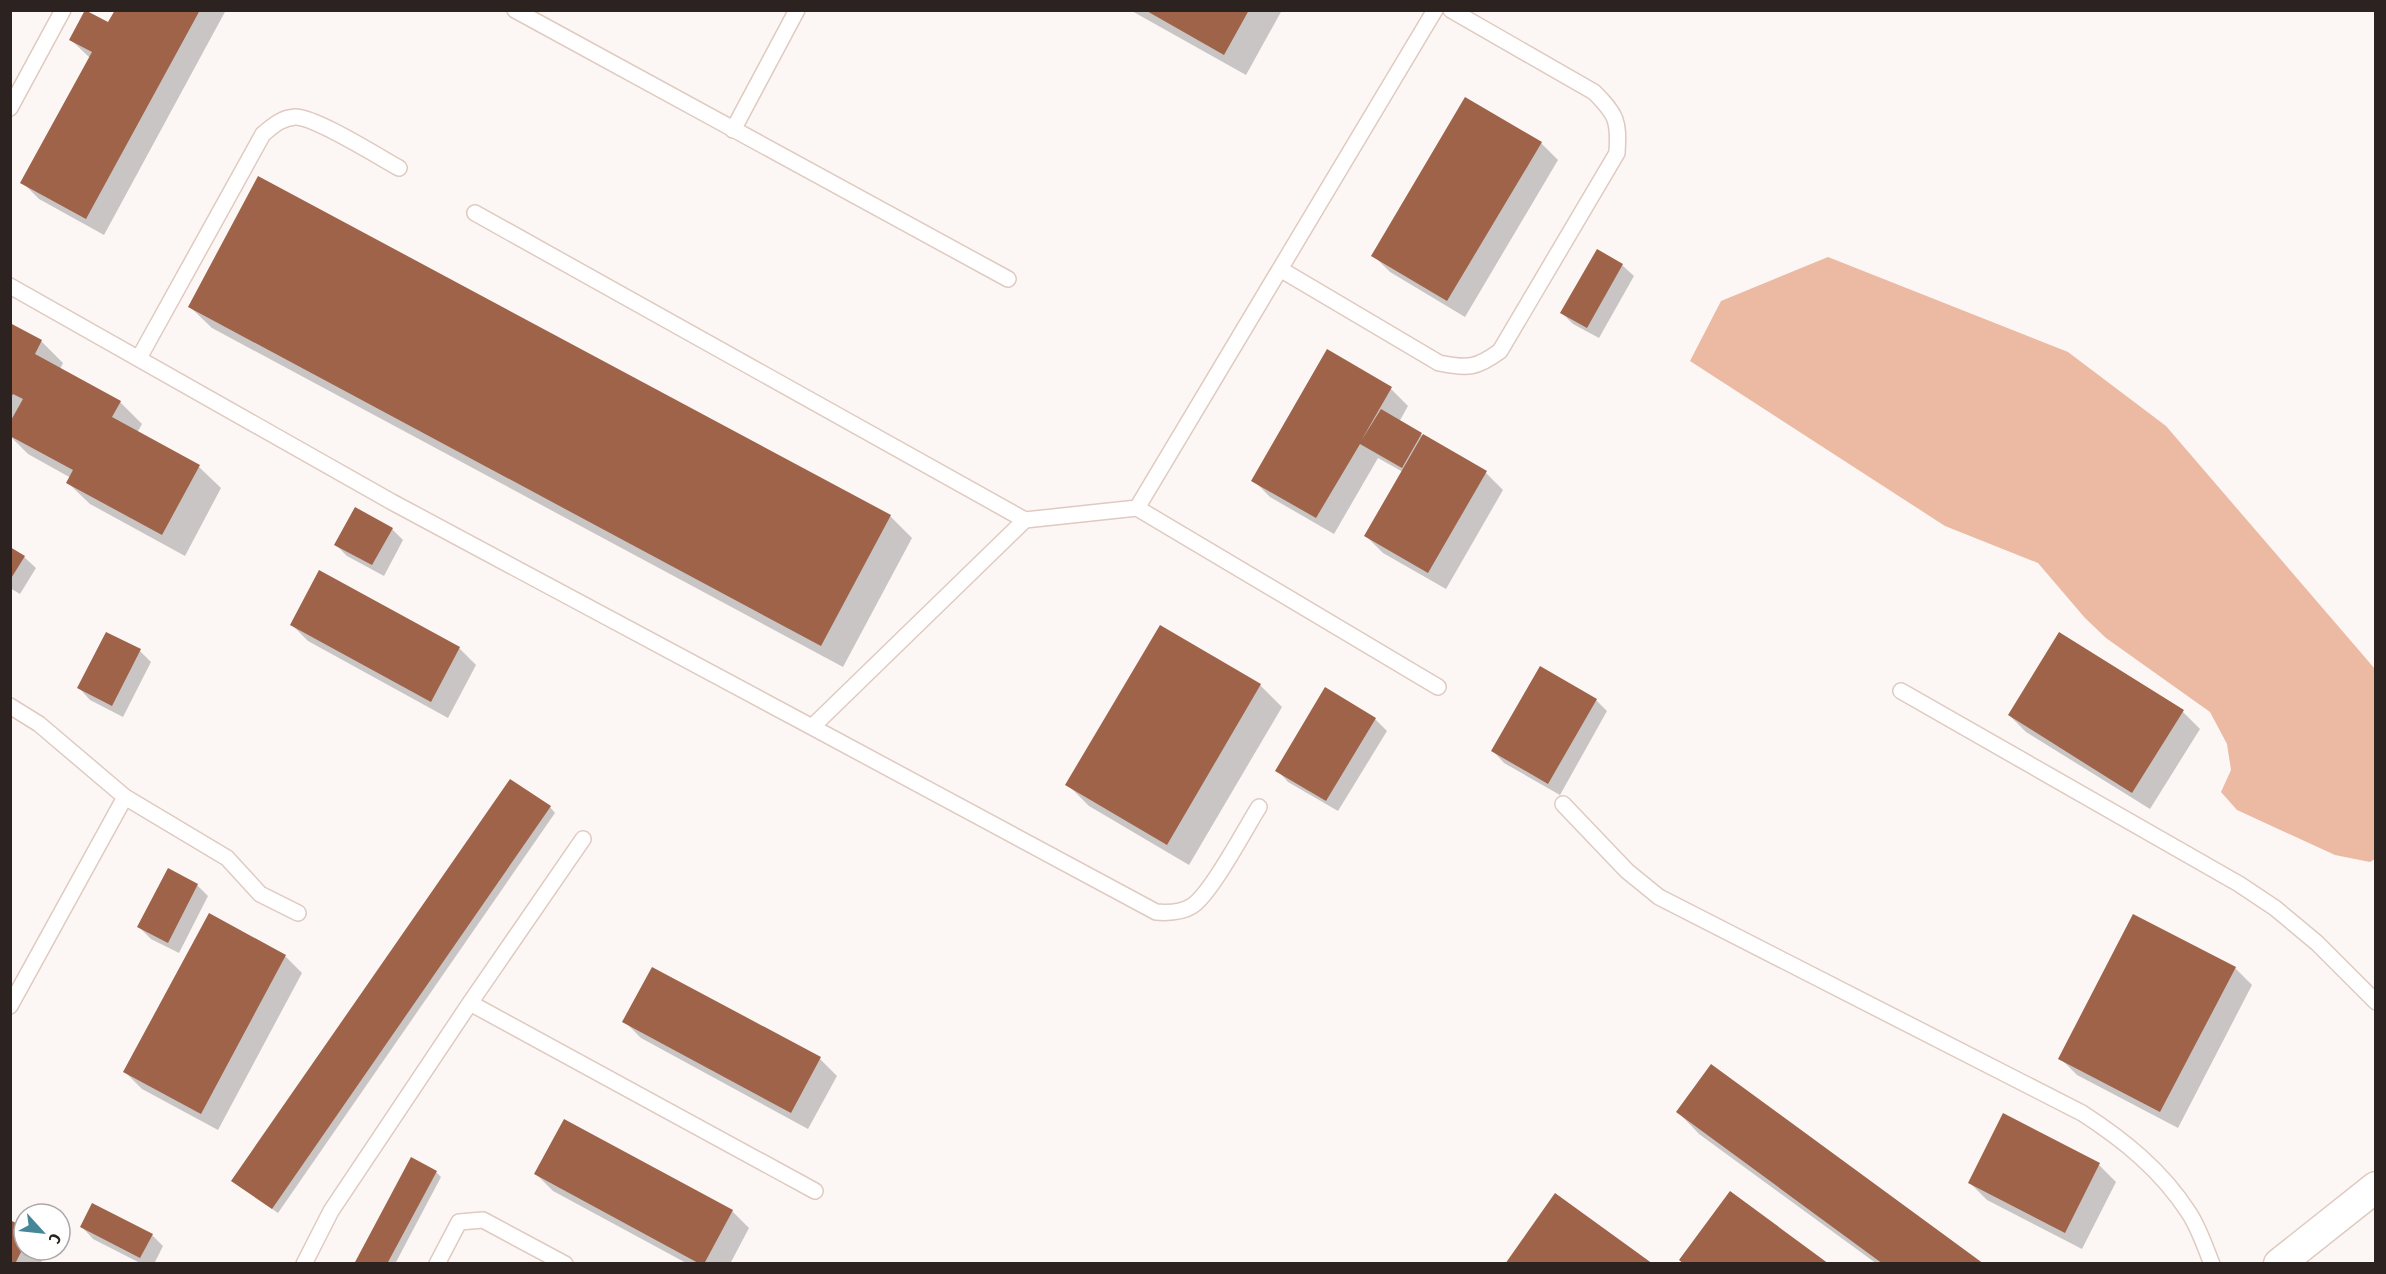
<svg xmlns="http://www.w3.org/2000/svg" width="2386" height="1274" viewBox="0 0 2386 1274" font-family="'Fira Sans Condensed',sans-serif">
  <rect width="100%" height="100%" fill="#fcf7f5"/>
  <!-- green -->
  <path fill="#ecb9a3" d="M1828 257 2068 352 2166 426 2375 669V859L2370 862 2335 855 2237 810 2221 792 2231 770 2227 744 2210 712 2106 638 2085 618 2038 563 1945 526 1690 361 1721 301Z"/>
  <!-- shadow -->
  <path fill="#0003" d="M116 10H226L104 235 39 199 22 182 90 58 71 40 109 24Z
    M1130 10H1282L1246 75Z
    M1541 143 1558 160 1465 317 1390 272 1373 255Z
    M1597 251 1622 265 1634 276 1599 338 1573 324 1562 313Z
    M190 307 890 516 912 538 843 667 212 328Z
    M10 324 41 341 63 363 60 369 120 402 142 424 137 433 199 467 221 488 185 556 90 504 68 483 71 478 28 454 10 436V425L13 420 10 418Z
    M1327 351 1391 389 1408 406 1399 422 1486 473 1503 490 1446 589 1383 553 1366 536 1403 472 1378 458 1334 534 1270 497 1253 480Z
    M392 529 403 540 384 576 347 556 336 545Z
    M10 548 24 557 36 568 20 594 10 588Z
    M319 572 459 648 476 665 448 718 308 641 291 624Z
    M2060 635 2183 712 2200 729 2150 809 2026 732 2009 715Z
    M140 651 151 662 123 717 90 700 79 688Z
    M1260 685 1282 707 1189 865 1089 806 1067 784Z
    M1325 689 1375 719 1387 731 1338 811 1288 782 1277 770Z
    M1596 700 1607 711 1560 795 1504 763 1493 751Z
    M550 807 555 813 278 1213 239 1186 233 1181Z
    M197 885 208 896 179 953 151 939 139 927Z
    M210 915 285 956 302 973 218 1130 142 1089 125 1072Z
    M2235 968 2252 985 2178 1128 2077 1075 2060 1058Z
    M624 1021 820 1059 837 1076 808 1129 641 1038Z
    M1678 1112 1981 1264H1877L1699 1134Z
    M2099 1165 2116 1182 2082 1249 1987 1200 1970 1183Z
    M436 1172 441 1177 395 1264H356Z
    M536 1174 732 1211 749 1228 730 1264H688L553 1191Z
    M82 1227 152 1235 163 1246 154 1264H142L93 1239Z
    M24 1229V1250H48L40 1264H10Z"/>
  <!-- building -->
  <path fill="#9e6349" d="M85 10 108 22 115 10H200L86 219 20 183 92 52 69 40Z
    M1145 10H1249L1224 55Z
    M1465 97 1542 142 1447 301 1371 256Z
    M258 176 891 515 821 646 188 307Z
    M1597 249 1623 264 1587 328 1560 313Z
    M10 323 42 340 35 354 121 401 112 417 200 465 162 535 66 483 73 470 10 436V422L23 399 13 394 10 399Z
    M1327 349 1392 387 1361 441 1381 409 1422 433 1402 468 1360 444 1316 518 1251 481Z
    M1423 434 1487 471 1428 573 1364 536Z
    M355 507 393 528 372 565 334 545Z
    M10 547 25 556 10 580Z
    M319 570 460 647 431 702 290 625Z
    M1160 625 1261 684 1167 845 1065 785Z
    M106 632 141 649 112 706 77 688Z
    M2059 632 2184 710 2132 793 2008 715Z
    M1540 666 1597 699 1548 784 1491 751Z
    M1325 687 1376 718 1326 801 1275 771Z
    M510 779 551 806 272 1209 231 1181Z
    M168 868 198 884 168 943 137 927Z
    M209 913 286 955 201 1114 123 1072Z
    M2133 914 2236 967 2160 1112 2058 1059Z
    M652 967 821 1057 791 1113 622 1022Z
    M1711 1064 1984 1264H1883L1676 1112Z
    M2003 1113 2100 1163 2065 1233 1968 1183Z
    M564 1119 733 1210 704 1264H700L534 1174Z
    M411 1157 437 1171 387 1264H354Z
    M1730 1191 1829 1264H1684L1679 1260Z
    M1555 1193 1653 1264H1505Z
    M92 1203 153 1234 140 1258 80 1227Z
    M10 1220 24 1227V1246L15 1264H10Z"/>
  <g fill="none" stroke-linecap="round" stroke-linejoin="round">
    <!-- lane casing -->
    <g stroke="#e0cac0" stroke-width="18">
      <path id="lane" d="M515 10 1008 279
        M10 108 63 10
        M733 130 797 10
        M475 213 1025 520
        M1280 269 1439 363C1468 369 1477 368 1500 351L1617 153C1619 121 1617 115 1594 92L1451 10
        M10 286 392 502 812 727 1025 520 1137 508 1435 10
        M139 358 263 134C273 126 281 118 295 117 314 116 379 157 399 168
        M1137 508 1438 687
        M1901 691 2239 884 2275 908 2317 943 2376 1002
        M10 706 39 724 125 797
        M812 727 1156 912C1168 913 1181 913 1192 906 1211 894 1245 829 1259 807
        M1563 804 1627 871 1659 897 2082 1113C2124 1140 2162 1171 2189 1213 2199 1228 2205 1247 2212 1264
        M470 1003 815 1191
        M10 1006 125 797 227 858 260 894 298 913
        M304 1264 331 1211 470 1003 583 839
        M437 1264 459 1222 483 1220 565 1264"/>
    </g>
    <!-- street casing -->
    <g stroke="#e0cac0" stroke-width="33">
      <path id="street" d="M2279 1264 2376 1187"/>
    </g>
    <!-- lane -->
    <use href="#lane" stroke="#fff" stroke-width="15"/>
    <!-- street -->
    <use href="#street" stroke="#fff" stroke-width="30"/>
  </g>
  <!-- border -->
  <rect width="2386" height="1274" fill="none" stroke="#2c2320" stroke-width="24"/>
  <!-- north arrow -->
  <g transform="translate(42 1232) rotate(117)"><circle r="28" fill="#ffffff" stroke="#aba7a6" stroke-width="1.5"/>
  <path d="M0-4.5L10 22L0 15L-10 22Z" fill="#468699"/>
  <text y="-9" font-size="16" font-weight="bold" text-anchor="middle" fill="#2c2320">С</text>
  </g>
</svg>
